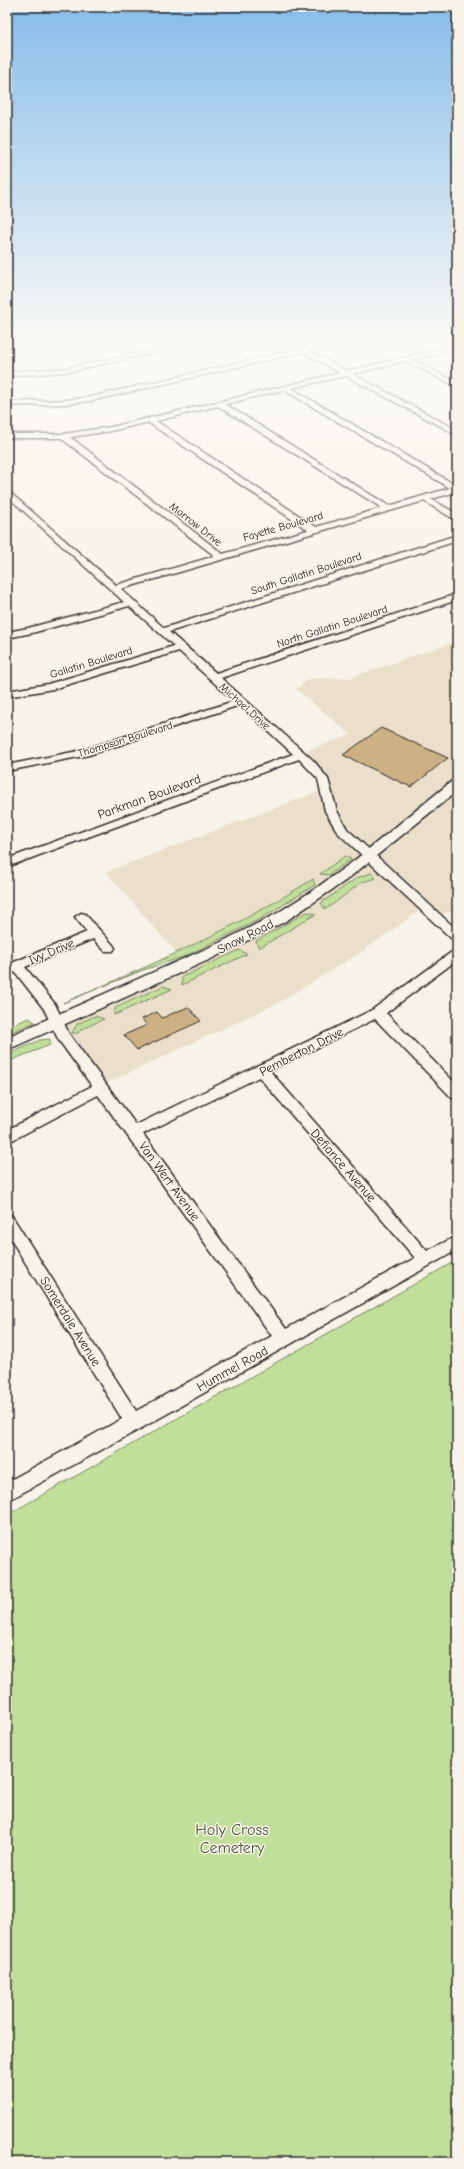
<svg xmlns="http://www.w3.org/2000/svg" width="464" height="2169" viewBox="0 0 464 2169" font-family="'Comic Neue',sans-serif">
  <rect width="100%" height="100%" fill="#f7f3e8"/>
  <filter id="ink" filterUnits="userSpaceOnUse"><feTurbulence type="fractalNoise" baseFrequency=".025" numOctaves="2"/><feDisplacementMap in="SourceGraphic" scale="8" xChannelSelector="R" yChannelSelector="G"/><feConvolveMatrix kernelMatrix="1 2 1 2 8 2 1 2 1" color-interpolation-filters="sRGB"/></filter>
  <g filter="url(#ink)">
    <!-- built -->
    <path fill="#eadfc9" d="M457 641V909L433 919 422 909 363 951 276 1004 105 1084 53 1014 182 959 106 872 330 787 302 752 351 735 296 689 309 679 350 678Z"/>
    <!-- green -->
    <path fill="#c0e099" stroke="#768662" d="M345 856 351 859 329 875 320 874Z
      M371 873 376 878 362 882 329 907 325 909 321 903 357 878Z
      M313 879 315 885 262 918 186 956 143 970 63 1003C149 966 233 930 313 879Z
      M307 912 316 914 259 948 256 941Z
      M239 950 247 954 182 985V977Z
      M163 986 172 989 114 1015 115 1008Z
      M95 1016 104 1019 82 1029 78 1033H72L77 1024Z
      M29 1018 35 1022 7 1034V1027Z
      M50 1039V1045L7 1062V1055L40 1040Z
      M457 1260V2162H7V1515Z"/>
    <!-- building -->
    <path fill="#cdb182" stroke="#2b2b2b" d="M381 728 448 758 411 787 343 755Z
      M188 1007 201 1021 137 1050 124 1035 147 1025 142 1019 157 1012 162 1018Z"/>
    <g fill="none" stroke-linecap="round" stroke-linejoin="round">
      <!-- minor casing -->
      <g stroke="#2b2b2b" stroke-width="3">
        <path id="minor" d="M32 341H46L7 348V344Z
          M199 341H209L67 372 7 376V372L67 368Z
          M284 341H291L347 371 457 345V349L412 360 457 382V387L405 361 353 374 457 430V435L346 376 291 388 457 486V492L431 499 457 514V521L424 501 121 589 164 628 457 535V541L169 632 216 673 457 594V600L221 678 314 761 328 779 337 811 347 829 457 930V941L453 940 338 833 325 811 318 779 299 759 7 867V859L293 754 240 705 89 755 7 771V765L83 750 234 701 179 651 53 689 7 697V691L48 684 174 646 129 606 32 633 7 638V632L28 628 124 602 7 496V490L116 585 215 556 61 438H7V434H63L111 427 340 373 303 352 90 401 66 404 7 406V402L66 400 90 397 298 349ZM284 390 450 488 389 506 225 404ZM218 406 382 508 316 527 156 421ZM149 422V423L308 530 223 554 70 437 111 431Z
          M81 913 85 914 113 945 115 948 113 951H105L93 939 25 967 55 1004 69 1034 136 1125 372 1010 453 951 457 950V960L386 1013 457 1085V1099L452 1098 375 1019 270 1071 427 1251 457 1236V1250L140 1429 7 1501V1482L122 1419 7 1233V1214L12 1216 136 1411 272 1336 98 1095 7 1143V1130L92 1086 58 1039 44 1009 15 972 7 974V965L87 932 75 917ZM259 1077 415 1258 286 1329 143 1134Z"/>
      </g>
      <!-- major casing -->
      <g stroke="#2b2b2b" stroke-width="3">
        <path id="major" d="M457 780V791L345 881 286 921 211 959 7 1050V1037L219 943 276 914 315 889 355 860 452 781Z"/>
      </g>
      <!-- minor -->
      <use href="#minor" fill="#f7f3e8" fill-rule="evenodd"/>
      <!-- major -->
      <use href="#major" fill="#f7f3e8" fill-rule="evenodd"/>
    </g>
  </g>
  <!-- sky -->
  <linearGradient id="sky" x2="0" y2="1"><stop stop-color="#85bceb"/><stop offset="0.53" stop-color="#fbfaf5"/><stop offset="1" stop-color="#fbfaf5" stop-opacity="0"/></linearGradient>
  <rect width="464" height="644" fill="url(#sky)"/>
  <g text-anchor="middle" stroke-width="3" stroke-linejoin="round" paint-order="stroke">
    <!-- far-street labels -->
    <g font-size="11" fill="#2b2b2b" stroke="#f7f3e8">
      <text transform="translate(196 524) rotate(38)" y="4">Morrow Drive</text>
      <text transform="translate(283 526) rotate(-16)" y="4">Fayette Boulevard</text>
      <text transform="translate(306 573) rotate(-18)" y="4">South Gallatin Boulevard</text>
      <text transform="translate(332 626) rotate(-18)" y="4">North Gallatin Boulevard</text>
      <text transform="translate(91 662) rotate(-17)" y="4">Gallatin Boulevard</text>
      <text transform="translate(245 706) rotate(42)" y="4">Michael Drive</text>
      <text transform="translate(125 739) rotate(-17)" y="4">Thompson Boulevard</text>
    </g>
    <!-- street labels -->
    <g font-size="13" fill="#2b2b2b" stroke="#f7f3e8">
      <text transform="translate(149 796) rotate(-20)" y="5">Parkman Boulevard</text>
      <text transform="translate(245 936) rotate(-27)" y="5">Snow Road</text>
      <text transform="translate(51 951) rotate(-23)" y="5">Ivy Drive</text>
      <text transform="translate(301 1051) rotate(-27)" y="5">Pemberton Drive</text>
      <text transform="translate(344 1165) rotate(49)" y="5">Defiance Avenue</text>
      <text transform="translate(170 1181) rotate(54)" y="5">Van Wert Avenue</text>
      <text transform="translate(71 1321) rotate(58)" y="5">Somerdale Avenue</text>
      <text transform="translate(232 1368) rotate(-29)" y="5">Hummel Road</text>
    </g>
    <!-- near-park labels -->
    <g font-size="16" fill="#505846" stroke="#f7f3e8">
      <text x="232" y="1835">Holy Cross<tspan x="232" dy="18">Cemetery</tspan></text>
    </g>
  </g>
  <!-- margin -->
  <rect width="464" height="2169" fill="none" stroke="#f7f3e8" stroke-width="24"/>
  <rect x="12" y="12" width="440" height="2145" fill="none" stroke="#2b2b2b" stroke-width="1.5" filter="url(#ink)"/>
</svg>
